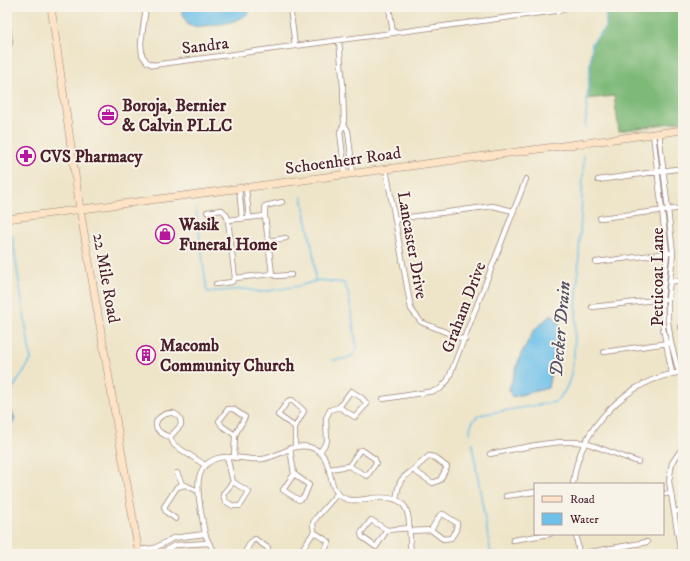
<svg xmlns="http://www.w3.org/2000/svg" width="690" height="561" viewBox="0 0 690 561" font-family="'IM FELL DW Pica',serif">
  <rect width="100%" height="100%" fill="#f7f3e8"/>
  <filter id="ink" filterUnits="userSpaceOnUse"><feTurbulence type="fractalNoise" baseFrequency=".025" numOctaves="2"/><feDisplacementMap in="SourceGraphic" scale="8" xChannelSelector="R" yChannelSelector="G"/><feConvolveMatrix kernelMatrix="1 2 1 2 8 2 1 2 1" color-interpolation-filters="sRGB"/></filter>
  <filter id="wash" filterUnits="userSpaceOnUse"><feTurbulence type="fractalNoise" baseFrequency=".012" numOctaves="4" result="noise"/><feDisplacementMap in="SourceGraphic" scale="16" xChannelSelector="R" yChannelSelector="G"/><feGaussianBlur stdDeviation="0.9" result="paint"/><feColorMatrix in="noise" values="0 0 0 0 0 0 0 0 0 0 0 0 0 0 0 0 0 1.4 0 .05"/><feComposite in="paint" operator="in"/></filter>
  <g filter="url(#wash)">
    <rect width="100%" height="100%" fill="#eee5c9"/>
    <!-- forest -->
    <path fill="#7eb978" stroke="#646c52" d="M606 7H683V121L619 131 614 96 587 99 592 43 606 27Z"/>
    <!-- water -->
    <path fill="#6dc0e9" stroke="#5c708a" d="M180 7H252C243 26 212 24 194 27L188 25Z
      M552 314 560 324 548 388 512 397 509 389 521 354 535 329Z
      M7 407 12 411 15 419 11 426H7Z"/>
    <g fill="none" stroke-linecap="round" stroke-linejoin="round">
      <!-- stream -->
      <path stroke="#6dc0e9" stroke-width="1.5" d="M585 128 592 43 606 27V7
        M302 197 314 258 315 281
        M196 209 207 292 245 289 261 292 299 286 319 280 344 283 348 292 357 348C355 359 342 359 333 360
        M8 407 13 388 31 360 12 235
        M470 433C470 425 472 421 479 415L555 402C570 390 572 372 574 355L584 155
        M472 444 491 554"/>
    </g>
  </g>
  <g filter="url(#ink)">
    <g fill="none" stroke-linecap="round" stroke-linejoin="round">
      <!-- street casing -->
      <g stroke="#9c827a" stroke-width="6">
        <path id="street" d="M146 7 141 43 142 55 147 62 153 65 563 10 562 7
          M290 7 295 46
          M389 7 393 33
          M7 17 10 43 7 49
          M339 40 343 87 344 124
          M659 133 673 253 668 299V321L671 343 679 373
          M653 134 667 253 662 299 663 328 672 373
          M386 169 411 309 421 322 465 340
          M345 174 340 132 344 124 348 131 353 173
          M598 180 683 168
          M239 188 242 219
          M246 188 249 218
          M207 212 222 210 226 214 228 220
          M265 216 272 274 235 278 228 220Z
          M265 216V206L282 202
          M600 218 683 208
          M395 219 493 206 513 211
          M268 241 286 238
          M212 248 231 245
          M596 262 669 253
          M272 274 276 276 291 275
          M669 282 683 280
          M216 284 232 282 235 278
          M592 307 664 299
          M681 327H683
          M604 352 668 343
          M383 399 434 391 440 389 448 380 526 179
          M170 437C133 425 181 397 181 425L170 437 174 445 205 465
          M295 446V427L304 411 292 400 288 401 278 415 295 427
          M290 448 294 474 309 485 304 497 299 500 283 490 294 474
          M320 452 327 441 326 418 330 410 339 407 355 417 367 404 362 398 351 391 339 407
          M490 454C522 448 553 439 586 443L638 462
          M227 457 233 482 249 492 240 506H233L225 501 223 494 233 482
          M234 458 235 435 245 417 233 409H228L219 421 222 426 235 435
          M330 469 349 466 367 476 376 463 375 459 362 450 359 451 349 466
          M177 473 182 484
          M573 484C579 428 627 379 683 372
          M663 494 671 493
          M506 496 535 492
          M396 499C400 480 398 481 413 470L433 483 440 480 447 467 434 457 429 456 413 470
          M674 512 683 510
          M176 519 166 512 164 507 177 487 185 485 198 491
          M387 530 371 520 361 533 362 537 376 547 387 530 410 528
          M410 531 431 530 443 539 451 538 456 530 457 523 443 514 440 515 431 530
          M314 532 329 542 322 554
          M576 534 579 554
          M513 540 550 534
          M139 550 155 548 173 538 205 534
          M40 552V554
          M159 554 175 545 208 543
          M216 554C213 548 208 543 206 536 203 528 203 520 201 512 198 492 192 466 218 458 232 454 248 461 263 459 281 456 296 440 315 449 335 459 325 486 342 497 350 502 358 500 366 499 417 491 407 516 411 554
          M244 554 251 542 255 539 268 548V554
          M311 554 303 548 314 532 313 523 316 518 338 493
          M579 554 647 542
          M681 554 669 481 672 463 683 447"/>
      </g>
      <!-- secondary casing -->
      <g stroke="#9c827a" stroke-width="8">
        <path id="secondary" d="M51 7 80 209 139 554
          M7 219 683 130"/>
      </g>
      <!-- street -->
      <use href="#street" stroke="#fff" stroke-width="4.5"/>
      <!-- secondary -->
      <use href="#secondary" stroke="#fee4c6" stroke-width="7"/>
    </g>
  </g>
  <!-- icons -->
  <defs>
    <g id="office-ring" transform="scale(1)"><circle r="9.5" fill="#f7f3e8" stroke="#b5179e" stroke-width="1.5"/><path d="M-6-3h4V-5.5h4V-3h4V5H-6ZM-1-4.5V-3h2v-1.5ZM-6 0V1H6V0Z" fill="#b5179e"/></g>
    <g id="pharmacy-ring" transform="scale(1)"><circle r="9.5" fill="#f7f3e8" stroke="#b5179e" stroke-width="1.5"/><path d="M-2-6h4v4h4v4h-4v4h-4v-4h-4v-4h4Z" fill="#b5179e"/></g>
    <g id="shop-ring" transform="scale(1)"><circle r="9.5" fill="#f7f3e8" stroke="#b5179e" stroke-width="1.5"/><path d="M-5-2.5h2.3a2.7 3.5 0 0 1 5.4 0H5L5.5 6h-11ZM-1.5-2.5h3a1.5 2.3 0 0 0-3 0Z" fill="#b5179e"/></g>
    <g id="building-ring" transform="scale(1)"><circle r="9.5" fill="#f7f3e8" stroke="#b5179e" stroke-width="1.5"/><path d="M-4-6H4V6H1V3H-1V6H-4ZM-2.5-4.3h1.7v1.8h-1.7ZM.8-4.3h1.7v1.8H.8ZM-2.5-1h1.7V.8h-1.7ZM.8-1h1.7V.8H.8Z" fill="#b5179e"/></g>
  </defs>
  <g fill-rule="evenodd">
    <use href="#office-ring" x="108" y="115"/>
    <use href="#pharmacy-ring" x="26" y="156"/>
    <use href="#shop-ring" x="165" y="234"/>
    <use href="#building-ring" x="146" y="355"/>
  </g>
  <g text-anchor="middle" stroke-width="4" stroke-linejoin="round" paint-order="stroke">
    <!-- street labels -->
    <g font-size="17" fill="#4a1f2b" stroke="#f7f3e8">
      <text transform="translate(205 45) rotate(-7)" y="6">Sandra</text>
      <text transform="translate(343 160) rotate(-8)" y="6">Schoenherr Road</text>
      <text transform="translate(413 245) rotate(80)" y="6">Lancaster Drive</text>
      <text transform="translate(657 277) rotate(-90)" y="6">Petticoat Lane</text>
      <text transform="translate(107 278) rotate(80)" y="6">22 Mile Road</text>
      <text transform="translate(463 307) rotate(-69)" y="6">Graham Drive</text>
    </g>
    <!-- poi labels -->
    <g font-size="17" font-weight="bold" fill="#4a1f2b" stroke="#f7f3e8" text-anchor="start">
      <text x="122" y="111">Boroja, Bernier<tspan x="122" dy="20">&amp; Calvin PLLC</tspan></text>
      <text x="40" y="162">CVS Pharmacy</text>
      <text x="179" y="230">Wasik<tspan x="179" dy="20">Funeral Home</tspan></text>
      <text x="160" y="351">Macomb<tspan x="160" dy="20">Community Church</tspan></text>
    </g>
    <!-- water labels -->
    <g font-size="18" font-style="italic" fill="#544f64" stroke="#f7f3e8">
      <text transform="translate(560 329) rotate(-85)" y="6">Decker Drain</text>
    </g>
  </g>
  <!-- margin -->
  <rect width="690" height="561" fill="none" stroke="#f7f3e8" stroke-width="24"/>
  <!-- legend -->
  <rect x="534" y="483" width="130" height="52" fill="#f7f3e8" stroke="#b29e9c"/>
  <rect x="542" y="496" width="20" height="6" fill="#fee4c6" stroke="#b29e9c"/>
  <text x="570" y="503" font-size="12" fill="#4a1f2b">Road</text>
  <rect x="542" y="513" width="20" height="12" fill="#6dc0e9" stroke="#b29e9c"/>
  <text x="570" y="523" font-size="12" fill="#4a1f2b">Water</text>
</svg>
